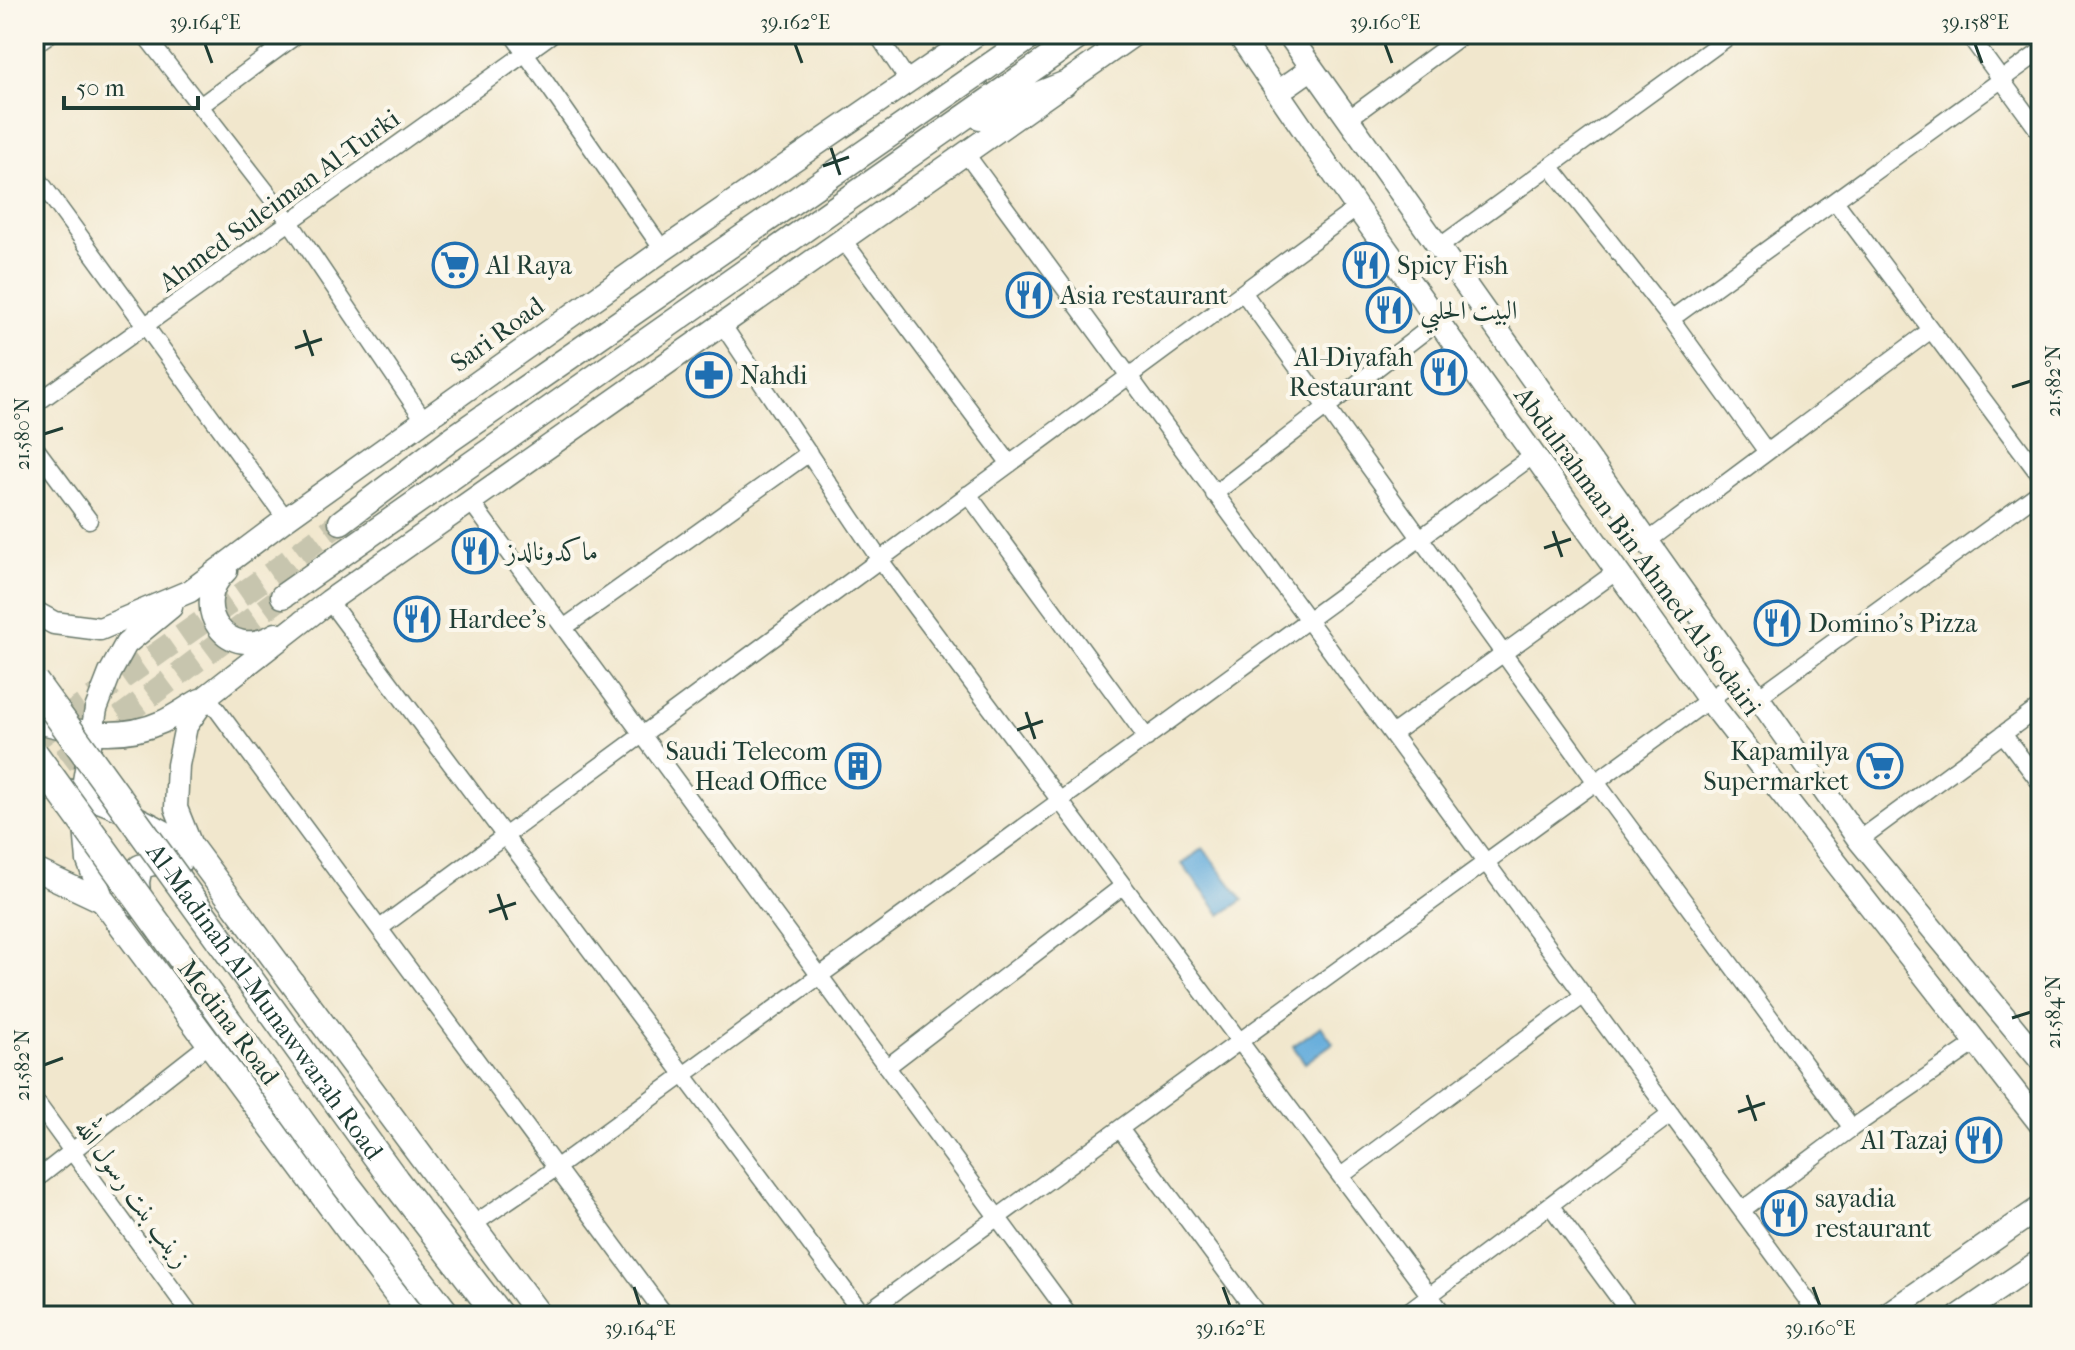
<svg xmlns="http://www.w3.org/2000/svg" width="2075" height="1350" viewBox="0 0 2075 1350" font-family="'IM FELL French Canon',Amiri,serif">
  <rect width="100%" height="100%" fill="#fbf7ec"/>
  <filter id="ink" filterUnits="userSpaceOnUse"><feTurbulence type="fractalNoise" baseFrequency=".0125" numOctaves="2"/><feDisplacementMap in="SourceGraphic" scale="16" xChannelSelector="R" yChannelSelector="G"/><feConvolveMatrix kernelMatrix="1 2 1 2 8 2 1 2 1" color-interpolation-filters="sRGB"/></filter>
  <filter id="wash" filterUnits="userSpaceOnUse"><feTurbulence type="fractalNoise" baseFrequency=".006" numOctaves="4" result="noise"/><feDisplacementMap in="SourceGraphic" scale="32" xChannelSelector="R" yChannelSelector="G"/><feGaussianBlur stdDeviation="1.8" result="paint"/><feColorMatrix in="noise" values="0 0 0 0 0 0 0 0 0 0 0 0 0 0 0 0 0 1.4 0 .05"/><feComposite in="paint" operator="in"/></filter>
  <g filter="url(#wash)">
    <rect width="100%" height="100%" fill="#f1e7cd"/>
    <!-- water -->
    <path fill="#64acdb" stroke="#427488" stroke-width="2" d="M1203 848 1243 900 1221 915 1182 864Z
      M1321 1026 1333 1043 1305 1063 1293 1046Z"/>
  </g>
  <g filter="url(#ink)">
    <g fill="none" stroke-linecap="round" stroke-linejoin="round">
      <!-- primary-tunnel -->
      <path stroke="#c7c5ae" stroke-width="24" stroke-dasharray="24 12" stroke-linecap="butt" d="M34 740 275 571 341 522
        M34 782 283 596"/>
      <!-- street casing -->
      <g stroke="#68786a" stroke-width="19">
        <path id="street" d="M144 34 290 222 424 420
          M512 34 663 250
          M877 34 909 82
          M1968 34 2041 134
          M34 45 50 34
          M200 106 298 34
          M1348 119 1464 34
          M966 154 1819 1316
          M1550 166 1671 319 1767 452
          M34 173 286 519
          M1835 201 2041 477
          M843 240 1010 464
          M1439 247 1732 34
          M1243 292 1596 782 1852 1128
          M1671 319 2041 51
          M722 324 880 560 1445 1316
          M34 405 552 34
          M34 446 89 520
          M968 494 1147 738
          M1214 494 1438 321
          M471 502 1070 1316
          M1648 541 1931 330
          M329 601 864 1316
          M565 627 809 453
          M207 696 666 1316
          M1758 697 2041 491
          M1392 734 1617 571
          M2003 734 2041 784
          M1859 840 2041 706
          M380 928 1357 208
          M887 1067 1123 886
          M34 1099 192 1316
          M1120 1129 1259 1316
          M1341 1176 1584 995
          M34 1181 210 1043
          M1550 1205 1632 1316
          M1742 1210 1852 1128 1977 1042
          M471 1226 556 1168 1534 455
          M862 1316 1743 675
          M1402 1316 1671 1114"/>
      </g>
      <!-- secondary casing -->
      <g stroke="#68786a" stroke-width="25">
        <path id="secondary" d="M1238 34 1357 208 1709 700 2041 1125
          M1288 34 1859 840 2041 1061
          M1278 92 1312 68
          M226 571C188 606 227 664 276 634
          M34 612 54 623 100 629 190 591 286 519 663 250 977 34
          M34 721C76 732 120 741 162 722 175 716 187 707 200 700
          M34 781C93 795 140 816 192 848
          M192 848 176 808 178 765 186 726 207 696 329 601 1135 34
          M34 869 104 902
          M104 902 88 861 82 793 96 709 110 673 126 644 171 607
          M1884 1316 2041 1207
          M1959 1316 2041 1260"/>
      </g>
      <!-- primary casing -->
      <g stroke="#68786a" stroke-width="27">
        <path id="primary" d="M980 117 1064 84
          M341 522 450 440 1035 34
          M283 596 1083 34
          M192 848 540 1316
          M104 902 412 1316
          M139 906 137 882 140 867 152 863 178 864"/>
      </g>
      <!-- street -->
      <use href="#street" stroke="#fff" stroke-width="16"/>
      <!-- secondary -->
      <use href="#secondary" stroke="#fff" stroke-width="22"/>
      <!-- primary -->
      <use href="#primary" stroke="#fff" stroke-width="24"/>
      <!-- highway-bridge casing -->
      <g stroke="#68786a" stroke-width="31" stroke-linecap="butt">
        <g id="highway-bridge">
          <path id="s1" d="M34 682 395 1181 499 1316"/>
          <path d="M34 754 346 1185 447 1316"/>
        </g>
      </g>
      <!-- highway-bridge -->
      <use href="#highway-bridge" stroke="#fff" stroke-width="28"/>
    </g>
  </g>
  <!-- ticks -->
  <path fill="none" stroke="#1f3d34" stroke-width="3" d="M205 44 212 63M795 44 802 63M1385 44 1392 63M1975 44 1982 63M831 148 840 175M823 166 849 157M304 330 313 356M295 348 322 339M2012 387 2031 381M44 434 63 428M1553 531 1562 557M1544 548 1571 539M1026 712 1035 739M1017 730 1043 721M498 894 507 920M489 912 516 903M2012 1018 2031 1012M44 1065 63 1058M1747 1095 1756 1121M1738 1112 1765 1103M634 1287 640 1306M1223 1287 1230 1306M1813 1287 1820 1306"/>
  <!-- icons -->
  <defs>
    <g id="supermarket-ring" transform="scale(2.3)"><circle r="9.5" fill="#fbf7ec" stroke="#1f6fb2" stroke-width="1.5"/><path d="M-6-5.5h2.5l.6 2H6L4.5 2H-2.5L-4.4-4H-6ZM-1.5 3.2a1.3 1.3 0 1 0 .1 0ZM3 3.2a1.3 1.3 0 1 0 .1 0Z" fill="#1f6fb2"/></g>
    <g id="restaurant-ring" transform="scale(2.3)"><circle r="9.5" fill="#fbf7ec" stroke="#1f6fb2" stroke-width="1.5"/><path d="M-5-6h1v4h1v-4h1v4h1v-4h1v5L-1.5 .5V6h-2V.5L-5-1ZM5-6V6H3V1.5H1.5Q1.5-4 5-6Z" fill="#1f6fb2"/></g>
    <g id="pharmacy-ring" transform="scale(2.3)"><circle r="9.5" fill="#fbf7ec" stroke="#1f6fb2" stroke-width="1.5"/><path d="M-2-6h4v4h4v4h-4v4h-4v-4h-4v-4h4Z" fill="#1f6fb2"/></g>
    <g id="building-ring" transform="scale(2.3)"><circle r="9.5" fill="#fbf7ec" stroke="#1f6fb2" stroke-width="1.5"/><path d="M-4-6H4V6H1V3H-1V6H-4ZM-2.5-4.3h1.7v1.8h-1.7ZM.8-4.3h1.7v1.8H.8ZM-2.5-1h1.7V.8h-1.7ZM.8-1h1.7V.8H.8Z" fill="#1f6fb2"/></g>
  </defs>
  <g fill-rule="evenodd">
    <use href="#supermarket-ring" x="455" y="265"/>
    <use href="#restaurant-ring" x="1366" y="265"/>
    <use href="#restaurant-ring" x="1029" y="295"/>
    <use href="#restaurant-ring" x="1389" y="310"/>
    <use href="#restaurant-ring" x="1444" y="372"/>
    <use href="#pharmacy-ring" x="709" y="375"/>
    <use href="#restaurant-ring" x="475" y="551"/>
    <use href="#restaurant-ring" x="417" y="619"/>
    <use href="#restaurant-ring" x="1777" y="623"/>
    <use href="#building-ring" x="858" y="766"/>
    <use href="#supermarket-ring" x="1880" y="766"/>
    <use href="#restaurant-ring" x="1979" y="1140"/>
    <use href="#restaurant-ring" x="1784" y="1213"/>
  </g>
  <g text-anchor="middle" stroke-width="8" stroke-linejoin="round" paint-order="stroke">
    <!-- street labels -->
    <g font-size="26" fill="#1f3d34" stroke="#fbf7ec">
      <text transform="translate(279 200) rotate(-36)" y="9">Ahmed Suleiman Al-Turki</text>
      <text transform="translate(497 334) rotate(-36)" y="9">Sari Road</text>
      <text transform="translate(1638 551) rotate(54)" y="9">Abdulrahman Bin Ahmed Al-Sodairi</text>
      <text dy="9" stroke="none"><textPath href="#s1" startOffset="394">Al-Madinah Al-Munawwarah Road</textPath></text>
      <text transform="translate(229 1022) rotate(53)" y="9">Medina Road</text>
      <text transform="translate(133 1193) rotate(54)" y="9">زينب بنت رسول الله</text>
    </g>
    <!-- poi labels -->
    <g font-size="26" fill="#1f3d34" stroke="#fbf7ec" text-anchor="start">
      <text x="486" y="274">Al Raya</text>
      <text x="1397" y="274">Spicy Fish</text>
      <text x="1060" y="304">Asia restaurant</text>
      <text x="1420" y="319">البيت الحلبي</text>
      <text x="1413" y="366" text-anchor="end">Al-Diyafah<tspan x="1413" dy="30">Restaurant</tspan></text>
      <text x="740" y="384">Nahdi</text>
      <text x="506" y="560">ماكدونالدز</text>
      <text x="448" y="628">Hardee's</text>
      <text x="1808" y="632">Domino's Pizza</text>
      <text x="827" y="760" text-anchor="end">Saudi Telecom<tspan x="827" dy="30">Head Office</tspan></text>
      <text x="1849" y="760" text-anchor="end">Kapamilya<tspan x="1849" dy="30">Supermarket</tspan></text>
      <text x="1948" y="1149" text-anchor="end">Al Tazaj</text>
      <text x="1815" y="1207">sayadia<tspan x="1815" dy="30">restaurant</tspan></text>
    </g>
  </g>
  <!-- margin -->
  <rect width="2075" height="1350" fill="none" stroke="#fbf7ec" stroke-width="88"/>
  <!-- scale -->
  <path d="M64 96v12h134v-12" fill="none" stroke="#1f3d34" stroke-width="4"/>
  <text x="76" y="96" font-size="24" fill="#1f3d34" stroke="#fbf7ec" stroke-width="6" paint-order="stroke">50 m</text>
  <rect x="44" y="44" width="1987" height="1262" fill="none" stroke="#1f3d34" stroke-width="3"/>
  <g font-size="20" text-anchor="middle" fill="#1f3d34">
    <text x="205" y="29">39.164°E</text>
    <text x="795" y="29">39.162°E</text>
    <text x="1385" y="29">39.160°E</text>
    <text x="1975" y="29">39.158°E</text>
    <text transform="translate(2053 381) rotate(-90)" y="7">21.582°N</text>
    <text transform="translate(22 434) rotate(-90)" y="7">21.580°N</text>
    <text transform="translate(2053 1012) rotate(-90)" y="7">21.584°N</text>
    <text transform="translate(22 1065) rotate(-90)" y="7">21.582°N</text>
    <text x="640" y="1335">39.164°E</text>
    <text x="1230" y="1335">39.162°E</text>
    <text x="1820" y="1335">39.160°E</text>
  </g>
</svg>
